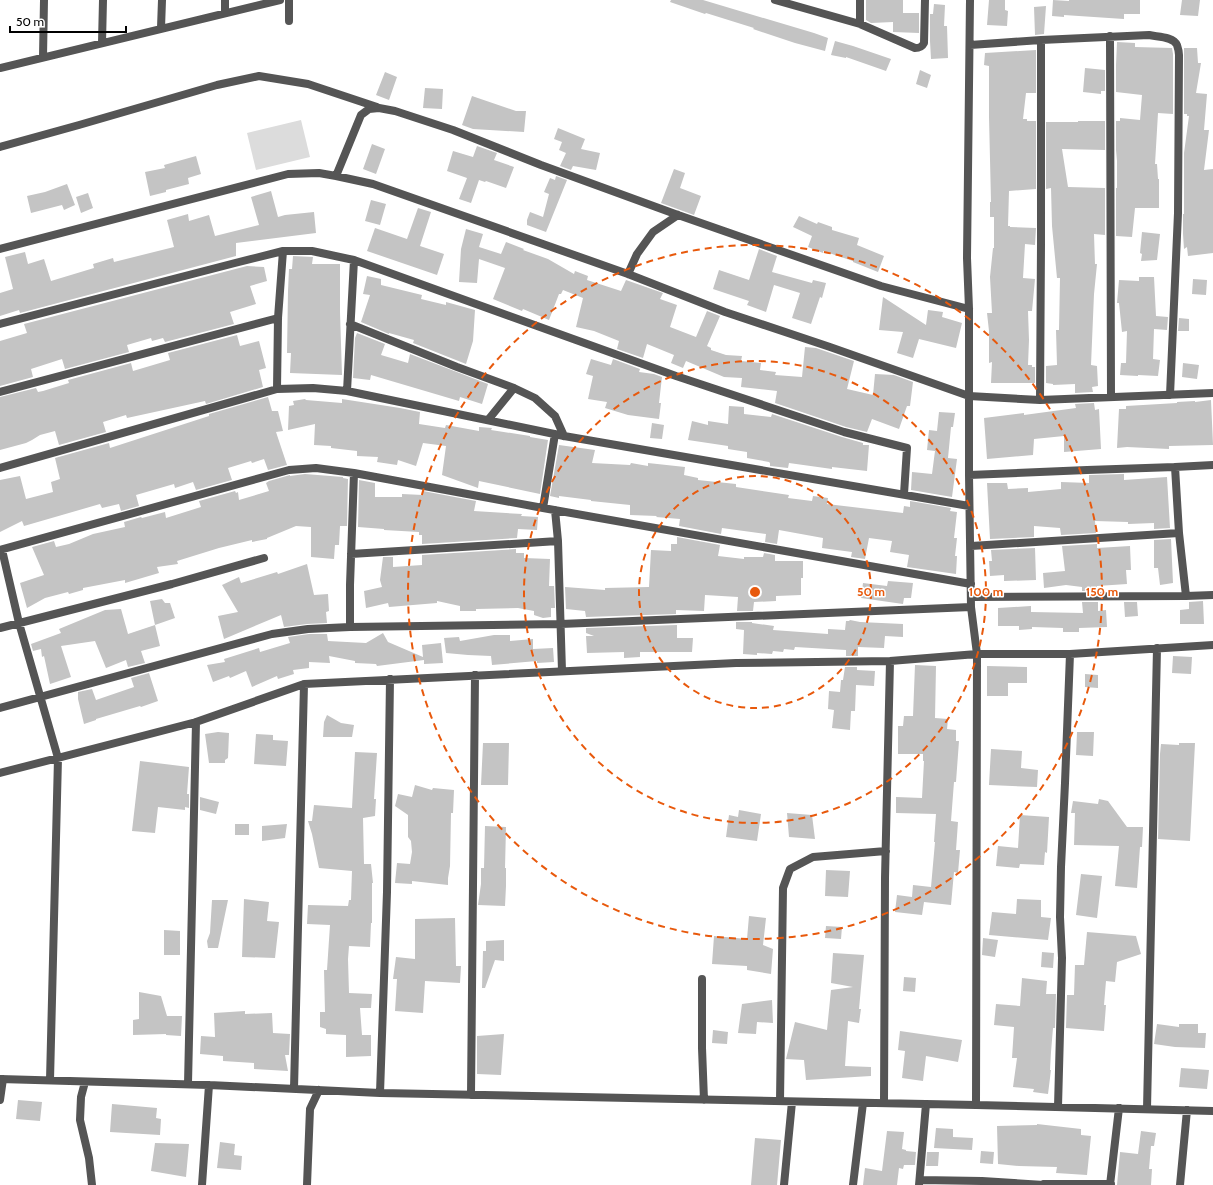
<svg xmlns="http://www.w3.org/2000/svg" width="1213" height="1185" viewBox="0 0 1213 1185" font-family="Cabin,sans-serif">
  <rect width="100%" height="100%" fill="#fff"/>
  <!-- green -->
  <path fill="#dcdcdc" d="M301 120 310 157 256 170 247 133Z"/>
  <!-- building -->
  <path fill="#c4c4c4" d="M671 0H703L814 33 828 38 825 51 795 43 753 29 754 28 706 13 705 14 670 2Z
    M866 0H903V13H919V33L893 32V22L871 23 866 20Z
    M989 0H1005V10L1008 11 1007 26 987 25Z
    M1053 0 1069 1V0H1140V14H1124V19L1064 15V17L1052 16Z
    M1182 0H1200L1198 16 1180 15Z
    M934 4 945 5 944 26H947L948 58 931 59 930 41V14H933Z
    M1046 6 1044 34 1035 35 1034 7Z
    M835 41 853 46 891 59 886 71 846 57V58L831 55Z
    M1117 42 1135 43V47L1172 48 1173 54V114L1158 113 1155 164H1157L1158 179H1159V208H1135L1132 237 1116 236V188H1117V161L1116 150V121H1120V118L1140 120 1142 95 1116 92V65Z
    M1184 48H1197L1198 63H1201L1196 93 1207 94 1204 130H1209L1204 170 1213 169V253L1188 256 1187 247 1184 249 1183 234V214H1184V153L1189 116H1187V114H1184Z
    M1036 50V93H1026L1023 119H1027V121H1036V189L1009 191 1008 226H1010V227L1036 228 1035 245 1025 244 1023 278 1035 279 1032 311H1028L1029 340 1028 365H1032V367H1035V383H991L992 362 989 363V331L987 313H992L990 277 993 248H994V217H990V202H991L989 117V66L984 65 985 53Z
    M1085 68 1105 70V91H1101V94L1083 92Z
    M920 70 931 75 927 88 916 84Z
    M385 72 397 77 389 100 376 95Z
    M425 88 443 89 442 109 423 108Z
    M472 96 516 111H526L524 132 473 129 462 125Z
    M1078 121H1105V150L1062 149 1068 187 1105 188V235L1094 234 1095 264H1097L1094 294 1091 365 1097 366 1098 386 1092 387 1093 392 1075 393V384L1053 385V384L1046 383V366L1057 365 1056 330H1059L1060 278H1057L1052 226 1051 188 1046 189V122H1078Z
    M558 128 585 139 581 149 600 153 596 170 573 166 571 170 560 166 566 153 559 150 562 142 554 139Z
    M372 144 385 149 376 174 363 169Z
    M477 146 497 153 494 160 514 167 506 188 486 181 485 182 479 180 471 203 459 199 467 178 447 171 453 151 473 157Z
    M196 156 201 174 188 178 189 184 166 190V192L150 196 145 172 165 168 164 165Z
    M674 169 685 173 680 188 701 196 694 215 661 203Z
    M556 176 567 180 546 232 527 225V220L530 212 543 217 549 194 544 192 550 178 555 180Z
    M67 184 75 205 64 210 62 205 31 213 27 196 45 192Z
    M271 191 278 217 285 215 314 212 316 233 236 243V256L20 313 19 310 0 316V293L13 289 5 257 25 252 28 264 44 259 51 281 94 268 93 264 113 258 114 262 174 247 167 220 188 214 189 221 209 215 215 236 259 225 251 197Z
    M88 193 93 208 81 213 76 197Z
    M371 200 386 204 380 225 365 221Z
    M418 208 431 212 420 246 444 254 437 275 367 251 375 228 407 239Z
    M799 216 817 224 818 222 832 227V230L859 238 857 245 884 256 878 272 853 262V261L823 251V253L808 247 812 236 793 227Z
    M466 229 483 234 479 247 501 254 506 242 524 249 523 250 548 259 574 274 575 271 588 276 587 280 621 291 626 280 663 293 660 299 677 305 670 327 696 337 707 311 720 316 707 346 711 348V350L726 355 742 356 741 361 761 363 760 370 776 372 775 375 802 377 805 347 816 348 854 361 847 389 873 395 875 374 894 375 913 382 910 406H907L899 429 872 419 867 432 846 427 775 403 777 391 741 387 742 378 724 377 686 361 683 368 671 363 674 355 647 344 643 358 617 349 619 341 594 331 576 327 583 298 563 290 561 294H559L549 320 523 309 522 311 493 299 505 268 479 259 477 283 459 282 461 249Z
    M1142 232 1160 234 1157 260 1141 261 1142 254 1140 253Z
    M759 249 777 256 772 272 812 283 813 280 826 283 822 298 820 297 811 324 792 318 800 293 774 285 766 312 747 305 749 301 713 289 719 270 749 280Z
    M293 256 313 257 312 264H340V312L342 375 290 373 291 353H287L288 291 289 269H292Z
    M247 266 264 267 267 281 250 286 256 304 230 312 234 324 165 342 163 338 152 341 151 338 127 345 129 352 65 369 62 359 31 369 33 377 0 386V341L27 333 24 324Z
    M367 276 381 279V285L422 295 421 299 446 305V302L475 310 473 341 466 364 413 343 414 340 389 333V334L361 322 370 295 363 294Z
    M1139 277H1154L1156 316 1168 317 1167 330 1154 329 1153 359 1160 360 1158 376 1138 375V376L1120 375 1121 363H1126L1127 331 1122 332 1119 303H1117L1119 280 1139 281Z
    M1193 279 1207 280 1206 295 1192 294Z
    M883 297 926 325 928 310 943 312 942 317 962 323 956 348 919 339 913 358 897 353 903 332 879 330Z
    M1179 318 1189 319V331H1178Z
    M357 333 385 344 381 355 408 363 410 354 488 384 482 404 460 397 459 401 371 375 370 380 353 378 355 338Z
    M237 335 240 346 259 341 266 368 259 370 263 387 206 404 205 401 127 418 126 415 103 422 106 432 59 445 55 431 40 435 32 440 26 443 0 450V397L36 388 38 392 43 391 69 383 68 380 131 363 133 371 170 360 168 353Z
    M591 359 611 365 613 359 640 369 639 372 654 374 662 377 659 403H661L659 419 628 415 605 408 607 402 588 399 593 376 586 374Z
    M1183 363 1199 365 1197 379 1182 377Z
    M268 397 272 411H278L283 431 276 432 287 465 268 470 264 459 252 463 251 461 228 468 232 480 196 490 193 482 175 488 174 484 136 495 139 506 121 511 119 504 102 508 100 504 24 526 22 521 0 532V480L20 476 26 499 53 492 51 482 60 479 55 458 109 443 110 448 209 416V414Z
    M305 399 306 400 342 403V399L400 408 420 412 419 424 445 428 446 425 479 431V427L492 428 491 430 530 436V437L548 440 540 494 479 481 478 488 442 475 446 446 423 443 416 466 398 460 397 465 377 462 378 457 357 456V451L331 448V446L314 445 315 424 288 430 289 406 294 405 293 401Z
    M1211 400 1213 445 1169 446V449L1127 447 1117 448 1119 409H1126V406L1177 403V402L1195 401V402Z
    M1094 403 1095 410 1099 409 1101 449 1064 452V436L1034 439 1033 455 987 459 984 418 1024 413V415L1076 408 1075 404Z
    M729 406 744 407V414L771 417 772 414 842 437 863 443V445H869L867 471 832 467V469L789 463 788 468 770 466V463L769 462 747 458V452L728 449V446L688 440 692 421 708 425V421L728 424Z
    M939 412 955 413 953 427H951L948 458 957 459 952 497 911 490 912 472 932 474 935 451 927 450 929 430 937 431Z
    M652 423 664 425 662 439 650 438Z
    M559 445 595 450 592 463 630 465 631 463 648 466V463L685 467 684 475 698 478V480L736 484V487L789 495 788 498 812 501 813 496 828 498 827 504 903 513 904 506 910 507V501L951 508 950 511 957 512 954 538H957L955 556H957L956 574 907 567 909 555 890 552 892 541 869 538 865 559 851 557 852 552 822 548 823 538 779 530 777 544 765 542 766 534 722 528 721 534 679 526 680 519 656 517 657 516 630 515V505L591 501V500L559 496V498L550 496Z
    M305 474 343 477V478L348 479 347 526H340L339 545H335L334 559 311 557V527L296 526 267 538V539L252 542V540L219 548 177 561 178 564 157 567 159 573 125 583V580L83 588V590L69 594 68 592 45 598 27 608 20 583 44 575 32 547 54 541 56 547 69 544 93 534 125 527 124 522 141 517 142 518 165 512 166 518 201 507 199 501 235 491 236 493 238 492 239 500 269 491 266 483 269 481 290 475V476Z
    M1124 474V480L1167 477 1170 528 1154 529V523L1128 524V522L1095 521 1096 533 1061 535 1060 528 1034 526V537L990 539 987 483H1007L1008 489 1028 488V492L1061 489V482L1089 483V475Z
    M359 480 375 483V497H402V494L423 495V491L476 501 474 511 522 514 521 516 538 517 537 530 518 529 517 538 422 544V535H419V532L384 530V529L358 527Z
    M677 537 720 545 718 556 744 559V557H763L764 553 775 555V561H803V578H801V595L776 596V601L754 602 753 611H737L738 597 705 595 704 611 676 610V614L586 617 585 611 566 609 565 587 605 590V588L649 587 651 550 671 551V544H677Z
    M1171 539 1173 583 1160 585 1158 568H1154V540Z
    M1097 544V548L1130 546 1131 570H1126L1127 584 1097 586V591H1082V587L1066 585 1044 588 1043 573 1065 571 1062 546Z
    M1035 548 1036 580 1004 581V575L990 576 989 561H992L991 550Z
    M516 549V553H524V558L550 559 549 586H554L555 608H551V617L543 618 534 615V611L518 608 476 609V611H460V606L437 601V603L389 607 388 603 366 608 364 591 382 587 380 580 383 557H393V567L422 565V555Z
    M307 564 314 595 328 594 329 611 326 612 327 623 307 624 284 627 281 615 224 639 218 616 238 612 222 585 239 577 241 583 277 572 278 574Z
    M888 581 913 583 911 598H904L903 604 861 598 863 583 887 586Z
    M162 599 165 603H170L175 618 155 625 150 601Z
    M1203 601 1204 624H1180V610L1189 609V602Z
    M1082 602H1098V611L1106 610 1107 627 1079 628V632H1063V628L1032 627V629L1019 630V626H998V608L1031 606V612L1083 613Z
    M1124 602H1137L1138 616 1125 617Z
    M121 609 128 634 155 625 160 646 141 651 145 663 128 667 126 660 106 668 95 641 61 646 71 677 50 684 44 656 42 657 41 649 33 651 31 644 61 633 59 629 105 610Z
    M850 620 860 622 903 624V637L885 636 884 648 858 647V656H846V650L795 647 794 650 784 649 783 652 773 651 772 654 757 653V655L743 654 744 630 736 629V622H752V623L774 626 773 630 828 634V629L845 630 846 621H849Z
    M677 625V638H693L692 652H640V657L624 658V652L587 653 586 636H594L586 633V628Z
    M383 633 388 642 423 657 422 645 441 643 443 663 424 664V660L377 666 376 664 355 663V661L329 656 330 663 309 662V668L293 670 294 674 278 679 277 676 252 687 246 671 230 678 229 676 213 682 207 665 225 662 224 659 259 648 260 652 290 643 288 637 309 634H327L328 641 366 643Z
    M494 635H510V641L533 639V649L553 648 554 662 537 663V661L492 665 491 656 468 655 446 653 444 638 459 637 460 641Z
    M1173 656 1192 657 1191 674 1172 673Z
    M915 665 936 666 935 718 948 719 947 729 956 730V741H959L956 782H954L951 821 958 822 956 850H960L958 873 954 872 951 905 924 902 922 915 895 912 897 895 912 897 913 885 931 887 935 842H934L936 814 896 813V797L922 798 924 761H923V754H898V726H903L904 716H913Z
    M987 666 1027 667V683H1008V696H987Z
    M845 667H857V670L875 671 874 686 856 685 855 711H851L850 730 832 728 834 710 828 709 829 691 840 692 841 680H843Z
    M149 673 158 701 141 707 140 706 96 719V720L84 724 78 699V692L92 689 96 700 134 687 131 678Z
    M1085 674 1098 675V688L1085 687Z
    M327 715 341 723 354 725 352 737H323L324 722Z
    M218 732 229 733 228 758 225 760V763H209L205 734Z
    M1077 732H1094L1093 756 1076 755Z
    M256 734 273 735V740L288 741 286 766 254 764Z
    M483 743H509L508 785H481Z
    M1179 743H1195L1190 841 1158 839 1160 754 1161 744 1179 745Z
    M991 749 1022 751 1021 768 1038 770 1037 787 989 785Z
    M355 752 377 753 374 799H376L375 816 363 818 364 864H371L373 883H372V923H371L370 947 349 946 348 959 349 993 372 994 371 1008H360L362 1035H371V1056L346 1057V1035L326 1034V1029L320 1027V1012H325L324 970H327L330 925 307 924 308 905 348 906 349 900H351L352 871 319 868 312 834 308 821H312L314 805 352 808Z
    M140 761 189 767 187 794H189V808L185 807V810L158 807 155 833 132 831Z
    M415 785 432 790 433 788 454 790 453 813H451L450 866 448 878V885L412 881V884L395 883 397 863 410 864 412 852 411 841 408 837V815L395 806 398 794 412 797Z
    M200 797 219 802 216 814 200 810Z
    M1099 799 1108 801 1127 827H1143L1142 847H1140L1137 888 1115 886 1119 846 1074 845 1075 813H1071L1073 801 1098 804Z
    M739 810 761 814 757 841 726 837 729 815 738 817Z
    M787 813 812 815 815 839 789 837Z
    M1020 815 1049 817 1047 853 1045 852 1044 865 1020 864 1019 868 996 866 998 846 1018 848Z
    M235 824H249V835H235Z
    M287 824 285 838 262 841V826Z
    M485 826 506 827 505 868H506V886L505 906 478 905 481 884V868H484Z
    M826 870 850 871 848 897 825 896Z
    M1081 874 1102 876 1097 918 1076 915Z
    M244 899 269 902 267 921 279 922 275 958 242 957Z
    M1017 899 1041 900V917L1051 918 1048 940 989 935 992 912 1016 914Z
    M212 900H228L218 948H208L207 941 210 933Z
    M749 916 766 918 763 945 773 949 771 974 747 970V966L712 964 714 936 747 939Z
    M455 918 456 966H461L460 983 425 981 423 1013 395 1011 397 979H393L396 957 415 959V919Z
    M826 926 842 927 841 939 825 938Z
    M164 930 180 931V955H164Z
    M1087 932 1136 936 1141 954 1117 962 1115 982 1106 981 1104 1005H1106L1104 1031 1066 1028 1067 995H1074L1075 965H1084Z
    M983 938 998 940 995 957 982 955Z
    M504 940V961L495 960 485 988H482L483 951H486V941Z
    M1042 952 1054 953 1053 968 1041 967Z
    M833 953 864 955 859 1009H861L859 1023 848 1021 845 1066 871 1067V1076L806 1080 804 1060 786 1059 795 1022 827 1030 831 990 853 987 831 983Z
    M904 977 916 978 915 992 903 991Z
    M1022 978 1047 981 1046 994H1056L1055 1028H1053L1051 1052 1050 1070H1051L1048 1094 1033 1092 1034 1089 1013 1087 1017 1058H1012L1014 1027 994 1025 996 1004 1020 1006Z
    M139 992 161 996 167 1016H182L181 1036 166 1035V1034L133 1035V1020L139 1019Z
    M772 1000 773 1023 757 1022 756 1034 738 1033 742 1004Z
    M245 1011V1014L272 1013 273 1033 290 1034 289 1055H285L288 1071 254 1069V1063L223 1061V1056L200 1054 201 1036 215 1037 214 1013Z
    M1157 1024 1179 1027V1024H1198V1033H1206L1205 1048 1175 1047 1154 1044Z
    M713 1030 728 1032 727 1044 712 1043Z
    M900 1031 962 1040 958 1062 926 1056 923 1081 902 1078 905 1051 898 1050Z
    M504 1034 501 1075 477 1074V1036Z
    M1181 1068 1209 1070 1207 1089 1179 1087Z
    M18 1100 42 1102 40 1121 16 1119Z
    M112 1104 157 1108 156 1118 161 1119 160 1135 110 1132Z
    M1037 1124 1081 1129V1135L1091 1136 1087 1175 1056 1173 1057 1167 1019 1166 998 1164 997 1126 1037 1125Z
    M936 1128 953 1129V1137L973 1138 972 1150 934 1148Z
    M887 1131 904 1132 902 1149 906 1150V1151L916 1152 915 1165H904L903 1169 899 1168 897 1185H863L865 1168 882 1171Z
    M1141 1131 1156 1133 1154 1146H1151L1149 1169H1152L1151 1185H1117L1120 1152 1138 1154Z
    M755 1138 781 1140 777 1185H751Z
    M220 1142 235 1144 234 1155 242 1156 241 1170 217 1168Z
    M155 1143 189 1144 186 1177 151 1171Z
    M981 1151 994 1152 993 1164 980 1163Z
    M927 1152H939L938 1166H926Z"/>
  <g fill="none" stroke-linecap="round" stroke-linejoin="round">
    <!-- minor -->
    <path stroke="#555" stroke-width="8" d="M775 0 860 24 915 48C920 48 922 47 924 43L925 0
      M860 0V24
      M970 0 967 258 969 309V475L971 607 977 654 976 1105
      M225 13V0
      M289 21V0
      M161 28 162 0
      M1110 36 1111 397
      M102 43 103 0
      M970 45 1041 40 1149 35C1157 37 1173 36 1177 45 1178 48 1179 52 1179 55L1178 213 1170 395
      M43 57 44 0
      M0 68 280 0
      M0 147 79 125 217 85 259 76 308 84 377 107
      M336 176 361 115 369 109 379 108 395 111 453 130 541 165 678 215 881 286 969 309
      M0 249 288 174 319 173 336 176 373 184 628 274 725 312 830 347 969 396 1040 400 1213 393
      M628 274 637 254 653 232 678 215
      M0 324 235 263 283 251H312L354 260 676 376 844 432 907 448 904 494
      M350 324 457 367 514 388 535 398 555 416 564 436
      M277 389 278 318 283 251
      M347 391 354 260
      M0 392 278 318
      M1040 400 1041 244V40
      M488 420 514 388
      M1175 467 1179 533 1186 596
      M0 468 277 389 313 388 347 391 564 436 969 506
      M969 475 1087 470 1175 467 1213 465
      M543 508 555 434
      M555 510 558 541 562 671
      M971 546 1179 533
      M0 550 289 470 316 468 354 473 543 508 971 584
      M2 550 19 623 58 758 50 1080
      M351 554 558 541
      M971 597 1186 596 1213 595
      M350 627V585L354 473
      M0 628 172 584 264 558
      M0 708 272 634 308 629 350 627 561 624 971 607
      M0 773 196 722 304 684 736 663 890 661 977 654H1070L1213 645
      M702 979V1048L704 1100
      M0 1079 209 1085 380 1093 976 1105 1213 1111
      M85 1082 81 1097 80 1120 89 1158 92 1185
      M188 1084 196 722
      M294 1089 304 684
      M380 1093 387 892 390 679
      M471 1095 475 675
      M0 1100 3 1079
      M780 1101 783 888 790 869 813 857 886 851
      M884 1103 885 878 890 661
      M1058 1107 1062 958 1060 917 1061 867 1065 783 1070 654
      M1147 1109 1157 648
      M920 1180 982 1181V1185
      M982 1181 1044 1185
      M1044 1184H1111
      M202 1185 209 1085
      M307 1185 310 1109 319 1090
      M784 1185 792 1102
      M853 1185 863 1103
      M919 1185 926 1104
      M1110 1185 1119 1108
      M1180 1185 1187 1110"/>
  </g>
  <!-- distance rings -->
  <g fill="none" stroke="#e8590c" stroke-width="2" stroke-dasharray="7 5">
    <circle cx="755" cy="592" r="116"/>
    <circle cx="755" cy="592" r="231"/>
    <circle cx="755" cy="592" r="347"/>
  </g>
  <circle cx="755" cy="592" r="6" fill="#e8590c" stroke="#fff" stroke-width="2"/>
  <g font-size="12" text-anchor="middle" font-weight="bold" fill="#e8590c" stroke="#fff" stroke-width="3" stroke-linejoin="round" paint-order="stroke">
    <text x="871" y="596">50 m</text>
    <text x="986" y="596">100 m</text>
    <text x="1102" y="596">150 m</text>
  </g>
  <!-- scale -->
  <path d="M10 26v6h116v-6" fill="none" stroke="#000000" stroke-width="2"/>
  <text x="16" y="26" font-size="12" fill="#000000" stroke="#ffffff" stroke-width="3" paint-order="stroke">50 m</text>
</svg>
